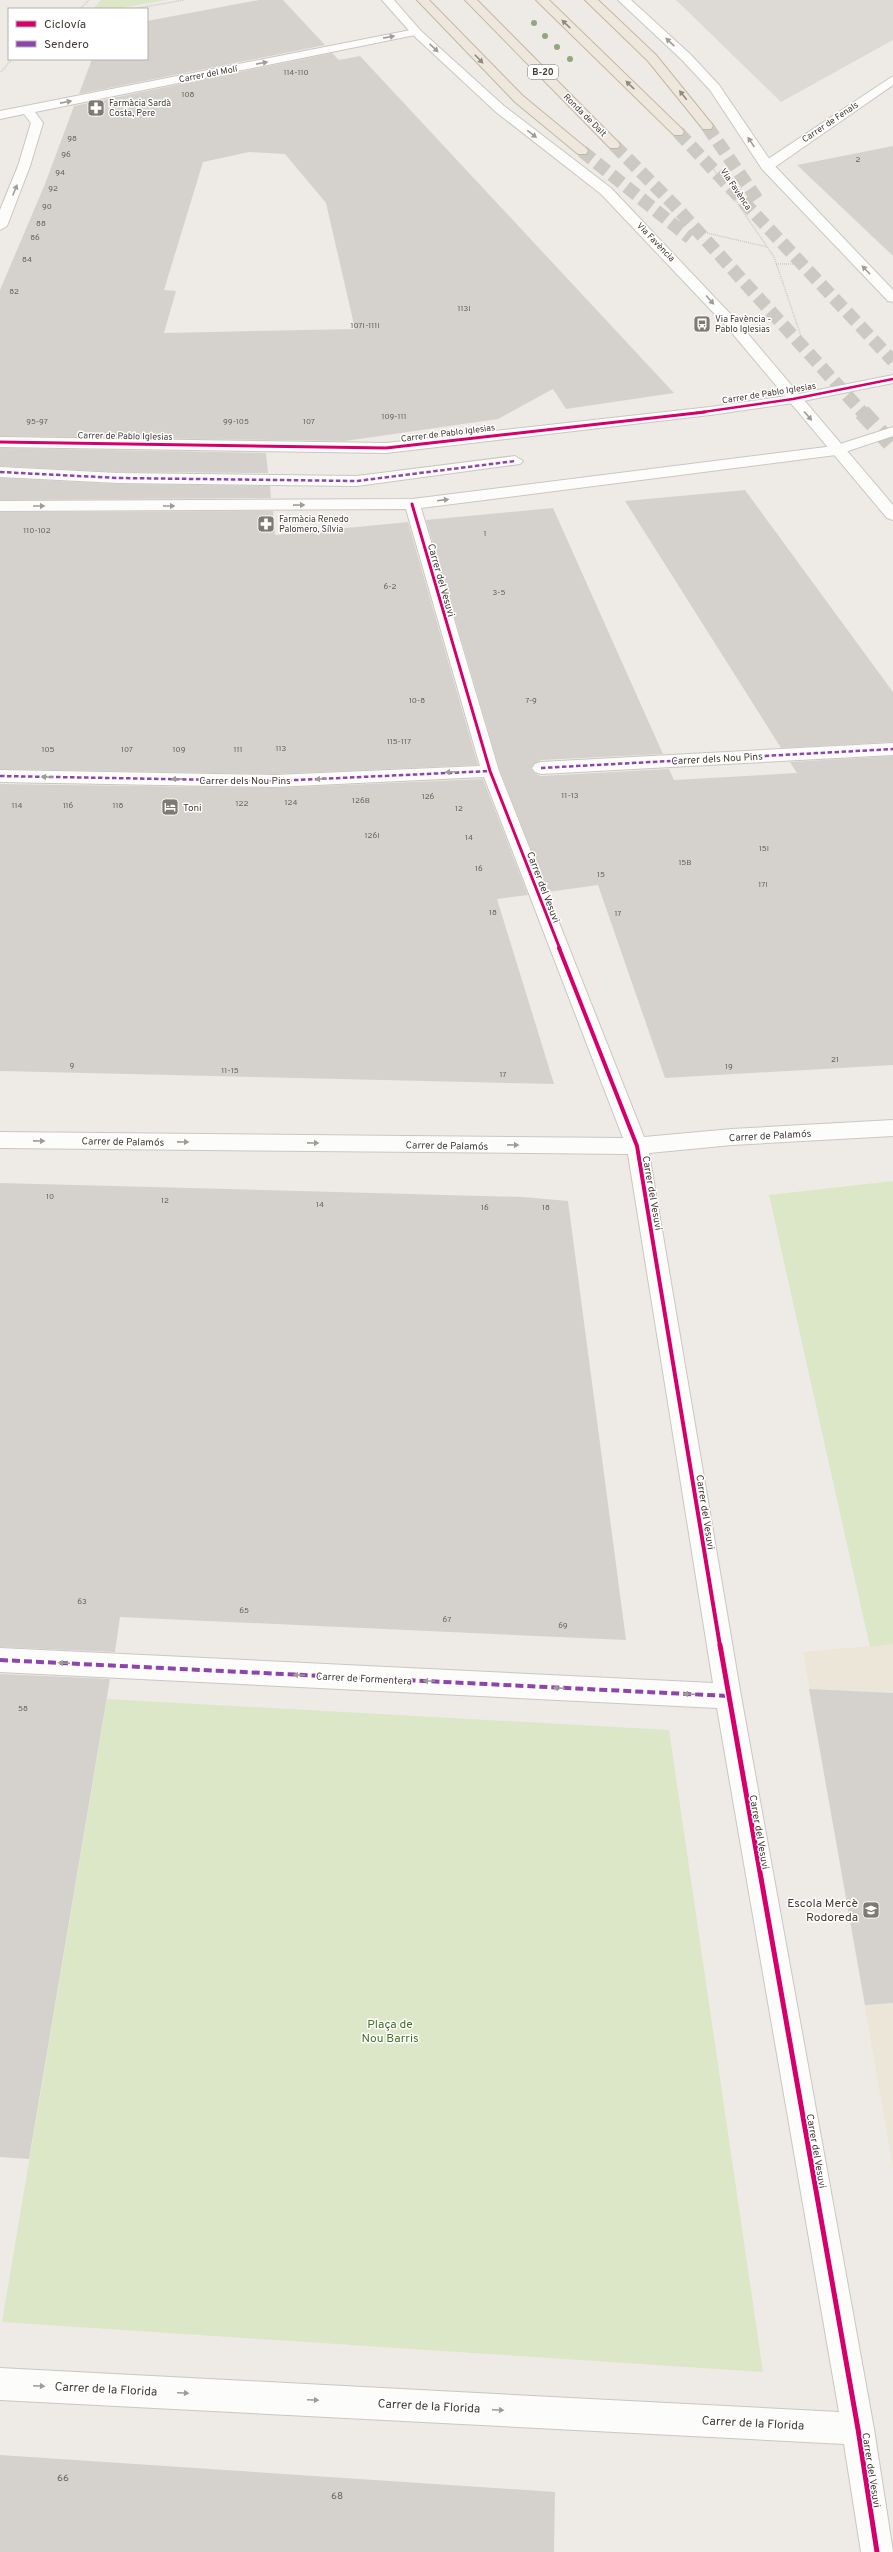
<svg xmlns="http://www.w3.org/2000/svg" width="893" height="2552" viewBox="0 0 893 2552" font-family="Overpass,sans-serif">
  <rect width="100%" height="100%" fill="#eeebe6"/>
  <!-- education -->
  <path fill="#ebe6d8" d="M893 1644V2168L803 1652Z"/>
  <!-- green -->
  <path fill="#dbe7c7" d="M101 0H166L116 9H93Z
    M893 1181V1644L870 1647 769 1195Z
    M107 1699 669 1730 763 2372 2 2322Z"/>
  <!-- parking -->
  <path fill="#dddad6" d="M676 0H893V40L781 102Z"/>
  <!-- building -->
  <path fill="#d5d2cd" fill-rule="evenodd" d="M259 0H283L325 45 79 94 92 59H147V21Z
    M332 53 339 60 360 56 674 393 566 409 553 389 498 419 345 441 0 436V290L45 184 74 106ZM249 152 285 154 326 203 355 329 164 333 176 291 164 290 203 162Z
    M893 146V256L797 165Z
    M0 448 266 453 268 473 118 472 0 466Z
    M0 478 118 484 270 486 271 498 0 500Z
    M745 490 893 692V742L781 748 625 501Z
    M553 508 663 754 541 760 531 767 534 773 541 776 669 769 674 780 797 773 790 762 893 756V1065L665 1078 598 885 548 892 500 771 426 520Z
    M273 511 275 535 408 522 478 765 275 774 0 769V512Z
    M483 779 528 895 497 899 554 1084 0 1071V784L275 788Z
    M0 1183 523 1197 568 1201 626 1640 120 1617 115 1652 0 1647Z
    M0 1674 110 1679 29 2159 0 2157Z
    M809 1689 893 1693V2003L865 2005Z
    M0 2455 555 2492 554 2552H0Z"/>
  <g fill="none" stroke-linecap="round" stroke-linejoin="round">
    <!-- trunk-tunnel-far1 -->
    <path stroke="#ccc8c2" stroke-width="13" stroke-dasharray="13 6" stroke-linecap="butt" d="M707 126 757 199
      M678 132 893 361
      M614 145 675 206 863 413
      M582 151 690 238"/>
    <!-- trunk-tunnel -->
    <path stroke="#ccc8c2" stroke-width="17" stroke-dasharray="17 8" stroke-linecap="butt" d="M862 412 893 446"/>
    <!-- pedestrian casing -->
    <g stroke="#cac7c2" stroke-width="2">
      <path id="pedestrian" d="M515 456 523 461 520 464 357 486 118 483 0 477V467L118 473 357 476Z
        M893 743V755L541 774 535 772 532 768 535 764 541 762Z"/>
    </g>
    <!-- minor casing -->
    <g stroke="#cac7c2" stroke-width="2">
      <path id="minor" d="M416 29 420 30V34L35 112 43 123 30 166 7 226 0 230V210L18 166 31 123 24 114 0 119V111Z
        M893 76V85L772 169H762L761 166 762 163Z
        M893 375V383L793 403 710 415 386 453 0 447V437L386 443 710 407 793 395Z
        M893 427V436L836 455 421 508 499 771 644 1137 732 1129 893 1120V1136L732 1145 649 1153 741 1696 874 2429 893 2552H861L844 2444 0 2400V2368L839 2412 717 1708 0 1672V1648L713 1683 628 1154 0 1148V1132L623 1138 484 777 275 787 0 782V770L275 775 480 766 406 509 0 511V501L412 499 834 446Z"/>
    </g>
    <!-- tertiary casing -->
    <g stroke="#cac7c2" stroke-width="2">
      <path id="tertiary" d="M382 0H394L420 30 504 106 611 188 737 321 893 505V520L887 518 727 327 601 194 496 112 412 34Z
        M618 0H631L690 54 719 85 772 163 893 290V302L888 301 762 169 710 90 682 60Z"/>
    </g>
    <!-- trunk casing -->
    <g stroke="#c4b7a2" stroke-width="2">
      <path id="trunk" d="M417 0H429L523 96 586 148 588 151 586 154H578L515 102Z
        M465 0H477L618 142 620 145 618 148H610Z
        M536 0H549L682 129 684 132 682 135H674Z
        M585 0H598L656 55 711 123 713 126 711 129H703L648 61Z"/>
    </g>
    <!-- path -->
    <path stroke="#cbcac6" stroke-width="1.5" stroke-dasharray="1 1" stroke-linecap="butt" d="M80 9 89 0
      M133 9 184 0
      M1 72 12 59
      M712 167 722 181
      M729 191 774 257 801 336
      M707 233 767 247
      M776 264H800"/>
    <!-- pedestrian -->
    <use href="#pedestrian" fill="#fcfcfb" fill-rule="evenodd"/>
    <!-- minor -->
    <use href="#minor" fill="#fcfcfb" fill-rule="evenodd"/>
    <!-- tertiary -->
    <use href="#tertiary" fill="#fcfcfb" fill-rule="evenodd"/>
    <!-- trunk -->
    <use href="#trunk" fill="#ede7dd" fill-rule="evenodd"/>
    <!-- quiet-far1 -->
    <path stroke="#8e44ad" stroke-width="2.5" stroke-dasharray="4.5 2.5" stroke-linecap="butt" d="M0 472 118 478 357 481 515 461
      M541 768 893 749
      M0 776 275 781 490 771"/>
    <!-- quiet -->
    <path stroke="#8e44ad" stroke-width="4" stroke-dasharray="8 4" stroke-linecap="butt" d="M0 1660 728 1696"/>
    <!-- cycleway-far3 casing -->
    <g stroke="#fff" stroke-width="4">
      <path id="cycleway-far3" d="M696 413 793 399 893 379"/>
    </g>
    <!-- cycleway-far2 casing -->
    <g stroke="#fff" stroke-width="5">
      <path id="cycleway-far2" d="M0 442 386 448 705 412
        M412 504 490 771 560 949"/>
    </g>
    <!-- cycleway-far1 casing -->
    <g stroke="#fff" stroke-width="6">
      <path id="cycleway-far1" d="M559 948 637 1146 720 1646"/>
    </g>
    <!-- cycleway casing -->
    <g stroke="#fff" stroke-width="8">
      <path id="cycleway" d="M720 1645 858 2429 877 2552"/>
    </g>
    <!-- cycleway-far3 -->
    <use href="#cycleway-far3" stroke="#d6006c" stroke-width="2.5"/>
    <!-- cycleway-far2 -->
    <use href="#cycleway-far2" stroke="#d6006c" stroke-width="3"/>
    <!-- cycleway-far1 -->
    <use href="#cycleway-far1" stroke="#d6006c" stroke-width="4"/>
    <!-- cycleway -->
    <use href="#cycleway" stroke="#d6006c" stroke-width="5"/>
  </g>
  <!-- trees -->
  <g fill="#92a77f">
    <circle cx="534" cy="23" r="3"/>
    <circle cx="545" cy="36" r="3"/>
    <circle cx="557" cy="47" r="3"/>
    <circle cx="570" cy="59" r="3"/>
  </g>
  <!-- one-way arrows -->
  <defs><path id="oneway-solid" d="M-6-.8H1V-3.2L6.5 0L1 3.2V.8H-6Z"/></defs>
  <g fill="#8f8980">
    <use href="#oneway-solid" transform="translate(566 24) rotate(-136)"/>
    <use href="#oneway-solid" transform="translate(479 59) rotate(46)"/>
    <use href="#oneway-solid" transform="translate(630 85) rotate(-136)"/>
    <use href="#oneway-solid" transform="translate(683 95) rotate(-128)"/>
  </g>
  <g fill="#9f9c98">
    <use href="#oneway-solid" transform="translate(389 37) rotate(-11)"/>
    <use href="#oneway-solid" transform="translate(670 42) rotate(-137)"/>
    <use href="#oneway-solid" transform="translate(434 48) rotate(43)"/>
    <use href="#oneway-solid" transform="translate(262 63) rotate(-11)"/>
    <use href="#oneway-solid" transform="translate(66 102) rotate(-11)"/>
    <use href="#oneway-solid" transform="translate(532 134) rotate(38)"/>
    <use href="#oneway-solid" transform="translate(751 142) rotate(-124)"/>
    <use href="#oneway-solid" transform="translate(15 190) rotate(-68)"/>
    <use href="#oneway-solid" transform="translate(866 270) rotate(-134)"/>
    <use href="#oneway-solid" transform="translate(710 300) rotate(48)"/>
    <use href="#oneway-solid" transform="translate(808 416) rotate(50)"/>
    <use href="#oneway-solid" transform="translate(443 500) rotate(-7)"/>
    <use href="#oneway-solid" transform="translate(299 505) rotate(-1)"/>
    <use href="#oneway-solid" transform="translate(39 506)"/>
    <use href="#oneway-solid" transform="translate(169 506)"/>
    <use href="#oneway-solid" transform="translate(451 772) rotate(177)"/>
    <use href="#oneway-solid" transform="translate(47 777) rotate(-179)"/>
    <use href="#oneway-solid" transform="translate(177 779) rotate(-179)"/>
    <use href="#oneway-solid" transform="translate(321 779) rotate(177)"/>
    <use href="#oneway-solid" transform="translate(39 1141) rotate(1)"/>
    <use href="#oneway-solid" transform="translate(183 1142) rotate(1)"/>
    <use href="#oneway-solid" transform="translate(313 1143) rotate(1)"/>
    <use href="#oneway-solid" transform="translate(513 1145) rotate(1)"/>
    <use href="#oneway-solid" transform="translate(64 1663) rotate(-177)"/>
    <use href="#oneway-solid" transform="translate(299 1675) rotate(-177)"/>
    <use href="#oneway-solid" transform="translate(429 1681) rotate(-177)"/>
    <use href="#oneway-solid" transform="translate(559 1688) rotate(-177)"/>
    <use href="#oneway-solid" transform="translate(689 1694) rotate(-178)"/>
    <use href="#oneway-solid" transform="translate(39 2386) rotate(3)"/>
    <use href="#oneway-solid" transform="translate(183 2393) rotate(3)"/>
    <use href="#oneway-solid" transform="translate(313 2400) rotate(3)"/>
    <use href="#oneway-solid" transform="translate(498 2410) rotate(3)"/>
  </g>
  <!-- icons -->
  <defs>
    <g id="pharmacy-square" transform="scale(0.9)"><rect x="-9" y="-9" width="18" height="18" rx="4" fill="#7e7972" stroke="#fff"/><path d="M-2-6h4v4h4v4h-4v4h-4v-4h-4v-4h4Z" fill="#fff"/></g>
    <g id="bus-square" transform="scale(0.9)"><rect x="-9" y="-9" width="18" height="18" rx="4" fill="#7e7972" stroke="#fff"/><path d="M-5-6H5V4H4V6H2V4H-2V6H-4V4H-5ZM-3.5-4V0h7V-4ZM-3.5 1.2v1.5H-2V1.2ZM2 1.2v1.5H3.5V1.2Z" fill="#fff"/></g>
    <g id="hotel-square" transform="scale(0.9)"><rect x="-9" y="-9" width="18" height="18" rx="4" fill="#7e7972" stroke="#fff"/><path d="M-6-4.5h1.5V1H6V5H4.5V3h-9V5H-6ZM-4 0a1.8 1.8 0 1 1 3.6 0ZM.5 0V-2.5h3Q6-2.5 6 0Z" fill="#fff"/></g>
    <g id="school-square" transform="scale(0.9)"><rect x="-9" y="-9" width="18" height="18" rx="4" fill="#7e7972" stroke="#fff"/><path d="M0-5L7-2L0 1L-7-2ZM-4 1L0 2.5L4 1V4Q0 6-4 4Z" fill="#fff"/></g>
  </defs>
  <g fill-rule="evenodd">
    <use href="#pharmacy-square" x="96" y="108"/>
    <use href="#bus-square" x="702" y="324"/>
    <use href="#pharmacy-square" x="266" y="524"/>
    <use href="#hotel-square" x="170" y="807"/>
    <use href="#school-square" x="871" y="1910"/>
  </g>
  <g text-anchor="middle" stroke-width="3" stroke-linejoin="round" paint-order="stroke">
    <!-- number labels -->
    <g font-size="8" fill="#68635c">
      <text x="296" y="75">114-110</text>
      <text x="188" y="97">108</text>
      <text x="72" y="141">98</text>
      <text x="66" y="157">96</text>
      <text x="858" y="162">2</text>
      <text x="60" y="175">94</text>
      <text x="53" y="191">92</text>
      <text x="47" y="209">90</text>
      <text x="41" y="226">88</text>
      <text x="35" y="240">86</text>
      <text x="27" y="262">84</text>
      <text x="14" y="294">82</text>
      <text x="464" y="311">113I</text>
      <text x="365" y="328">107I-111I</text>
      <text x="394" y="419">109-111</text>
      <text x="37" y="424">95-97</text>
      <text x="236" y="424">99-105</text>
      <text x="309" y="424">107</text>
      <text x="37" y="533">110-102</text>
      <text x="485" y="536">1</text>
      <text x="390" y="589">6-2</text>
      <text x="499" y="595">3-5</text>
      <text x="417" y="703">10-8</text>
      <text x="531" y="703">7-9</text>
      <text x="399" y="744">115-117</text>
      <text x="281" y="751">113</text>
      <text x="48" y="752">105</text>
      <text x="127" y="752">107</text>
      <text x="179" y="752">109</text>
      <text x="238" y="752">111</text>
      <text x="570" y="798">11-13</text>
      <text x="428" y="799">126</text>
      <text x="361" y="803">126B</text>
      <text x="291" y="805">124</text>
      <text x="242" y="806">122</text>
      <text x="17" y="808">114</text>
      <text x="68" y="808">116</text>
      <text x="118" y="808">118</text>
      <text x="459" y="811">12</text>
      <text x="372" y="838">126I</text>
      <text x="469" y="840">14</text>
      <text x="764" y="851">15I</text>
      <text x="685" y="865">15B</text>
      <text x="479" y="871">16</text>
      <text x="601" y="877">15</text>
      <text x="763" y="887">17I</text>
      <text x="493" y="915">18</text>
      <text x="618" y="916">17</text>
      <text x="835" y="1062">21</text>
      <text x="72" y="1068">9</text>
      <text x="729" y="1069">19</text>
      <text x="230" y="1073">11-15</text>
      <text x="503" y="1077">17</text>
      <text x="50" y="1199">10</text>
      <text x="165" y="1203">12</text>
      <text x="320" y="1207">14</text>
      <text x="485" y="1210">16</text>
      <text x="546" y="1210">18</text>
      <text x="82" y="1604">63</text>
      <text x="244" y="1613">65</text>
      <text x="447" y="1622">67</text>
      <text x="563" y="1628">69</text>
      <text x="23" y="1711">58</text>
    </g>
    <!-- shield labels -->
    <rect fill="#fff" stroke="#7b7671" stroke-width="1" x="528" y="65" width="30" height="14" rx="3"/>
    <g font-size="9" font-weight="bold" fill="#423c34">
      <text x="543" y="75">B-20</text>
    </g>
    <!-- far-street labels -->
    <g font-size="9" fill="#423c34" stroke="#fff">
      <text transform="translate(208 74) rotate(-11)" y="3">Carrer del Molí</text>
      <text transform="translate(585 115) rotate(45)" y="3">Ronda de Dalt</text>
      <text transform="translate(830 122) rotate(-34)" y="3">Carrer de Fenals</text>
      <text transform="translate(736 189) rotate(56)" y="3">Via Favènca</text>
      <text transform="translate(656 242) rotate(46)" y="3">Via Favència</text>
      <text transform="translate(769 393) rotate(-9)" y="3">Carrer de Pablo Iglesias</text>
      <text transform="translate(448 433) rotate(-7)" y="3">Carrer de Pablo Iglesias</text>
      <text transform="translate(125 436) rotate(1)" y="3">Carrer de Pablo Iglesias</text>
    </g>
    <!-- far-poi labels -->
    <g font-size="9" fill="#423c34" stroke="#fff" text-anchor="start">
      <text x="109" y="106">Farmàcia Sardà<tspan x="109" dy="10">Costa, Pere</tspan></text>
      <text x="715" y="322">Via Favència -<tspan x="715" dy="10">Pablo Iglesias</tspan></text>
      <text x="279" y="522">Farmàcia Renedo<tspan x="279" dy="10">Palomero, Sílvia</tspan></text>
    </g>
    <!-- street labels -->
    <g font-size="10" fill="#423c34" stroke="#fff">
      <text transform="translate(442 580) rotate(74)" y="4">Carrer del Vesuvi</text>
      <text transform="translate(717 758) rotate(-3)" y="4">Carrer dels Nou Pins</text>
      <text x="245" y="784">Carrer dels Nou Pins</text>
      <text transform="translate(544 887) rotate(69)" y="4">Carrer del Vesuvi</text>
      <text transform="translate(770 1135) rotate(-3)" y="4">Carrer de Palamós</text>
      <text transform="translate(123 1141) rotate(1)" y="4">Carrer de Palamós</text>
      <text transform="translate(447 1145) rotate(1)" y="4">Carrer de Palamós</text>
      <text transform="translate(653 1193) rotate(80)" y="4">Carrer del Vesuvi</text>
      <text transform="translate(706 1512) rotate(81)" y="4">Carrer del Vesuvi</text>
      <text transform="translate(364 1678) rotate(3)" y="4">Carrer de Formentera</text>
      <text transform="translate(760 1832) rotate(80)" y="4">Carrer del Vesuvi</text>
      <text transform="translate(817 2151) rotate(80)" y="4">Carrer del Vesuvi</text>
      <text transform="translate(872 2470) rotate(81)" y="4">Carrer del Vesuvi</text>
    </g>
    <!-- poi labels -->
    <g font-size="10" fill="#423c34" stroke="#fff" text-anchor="start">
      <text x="183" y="811">Toni</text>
    </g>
    <!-- near-number labels -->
    <g font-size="10" fill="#68635c">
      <text x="63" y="2481">66</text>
      <text x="337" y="2499">68</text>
    </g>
    <!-- near-poi labels -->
    <g font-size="12" fill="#423c34" stroke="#fff" text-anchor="end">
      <text x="858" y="1907">Escola Mercè<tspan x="858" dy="14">Rodoreda</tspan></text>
    </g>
    <!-- near-park labels -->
    <g font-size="12" fill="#46702a" stroke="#fff">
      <text x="390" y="2028">Plaça de<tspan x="390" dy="14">Nou Barris</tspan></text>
    </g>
    <!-- near-street labels -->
    <g font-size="12" fill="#423c34" stroke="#fff">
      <text transform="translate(106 2389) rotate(3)" y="4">Carrer de la Florida</text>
      <text transform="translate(429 2406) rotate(3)" y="4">Carrer de la Florida</text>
      <text transform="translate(753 2423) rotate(3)" y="4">Carrer de la Florida</text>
    </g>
  </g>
  <!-- legend -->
  <rect x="8" y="8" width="140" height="52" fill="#ffffff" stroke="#b3b1ae"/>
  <rect x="16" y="21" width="20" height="6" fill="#d6006c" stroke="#b3b1ae"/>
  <text x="44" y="28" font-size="12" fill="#423c34">Ciclovía</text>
  <rect x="16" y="41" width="20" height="6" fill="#8e44ad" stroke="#b3b1ae"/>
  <text x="44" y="48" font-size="12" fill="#423c34">Sendero</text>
</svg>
